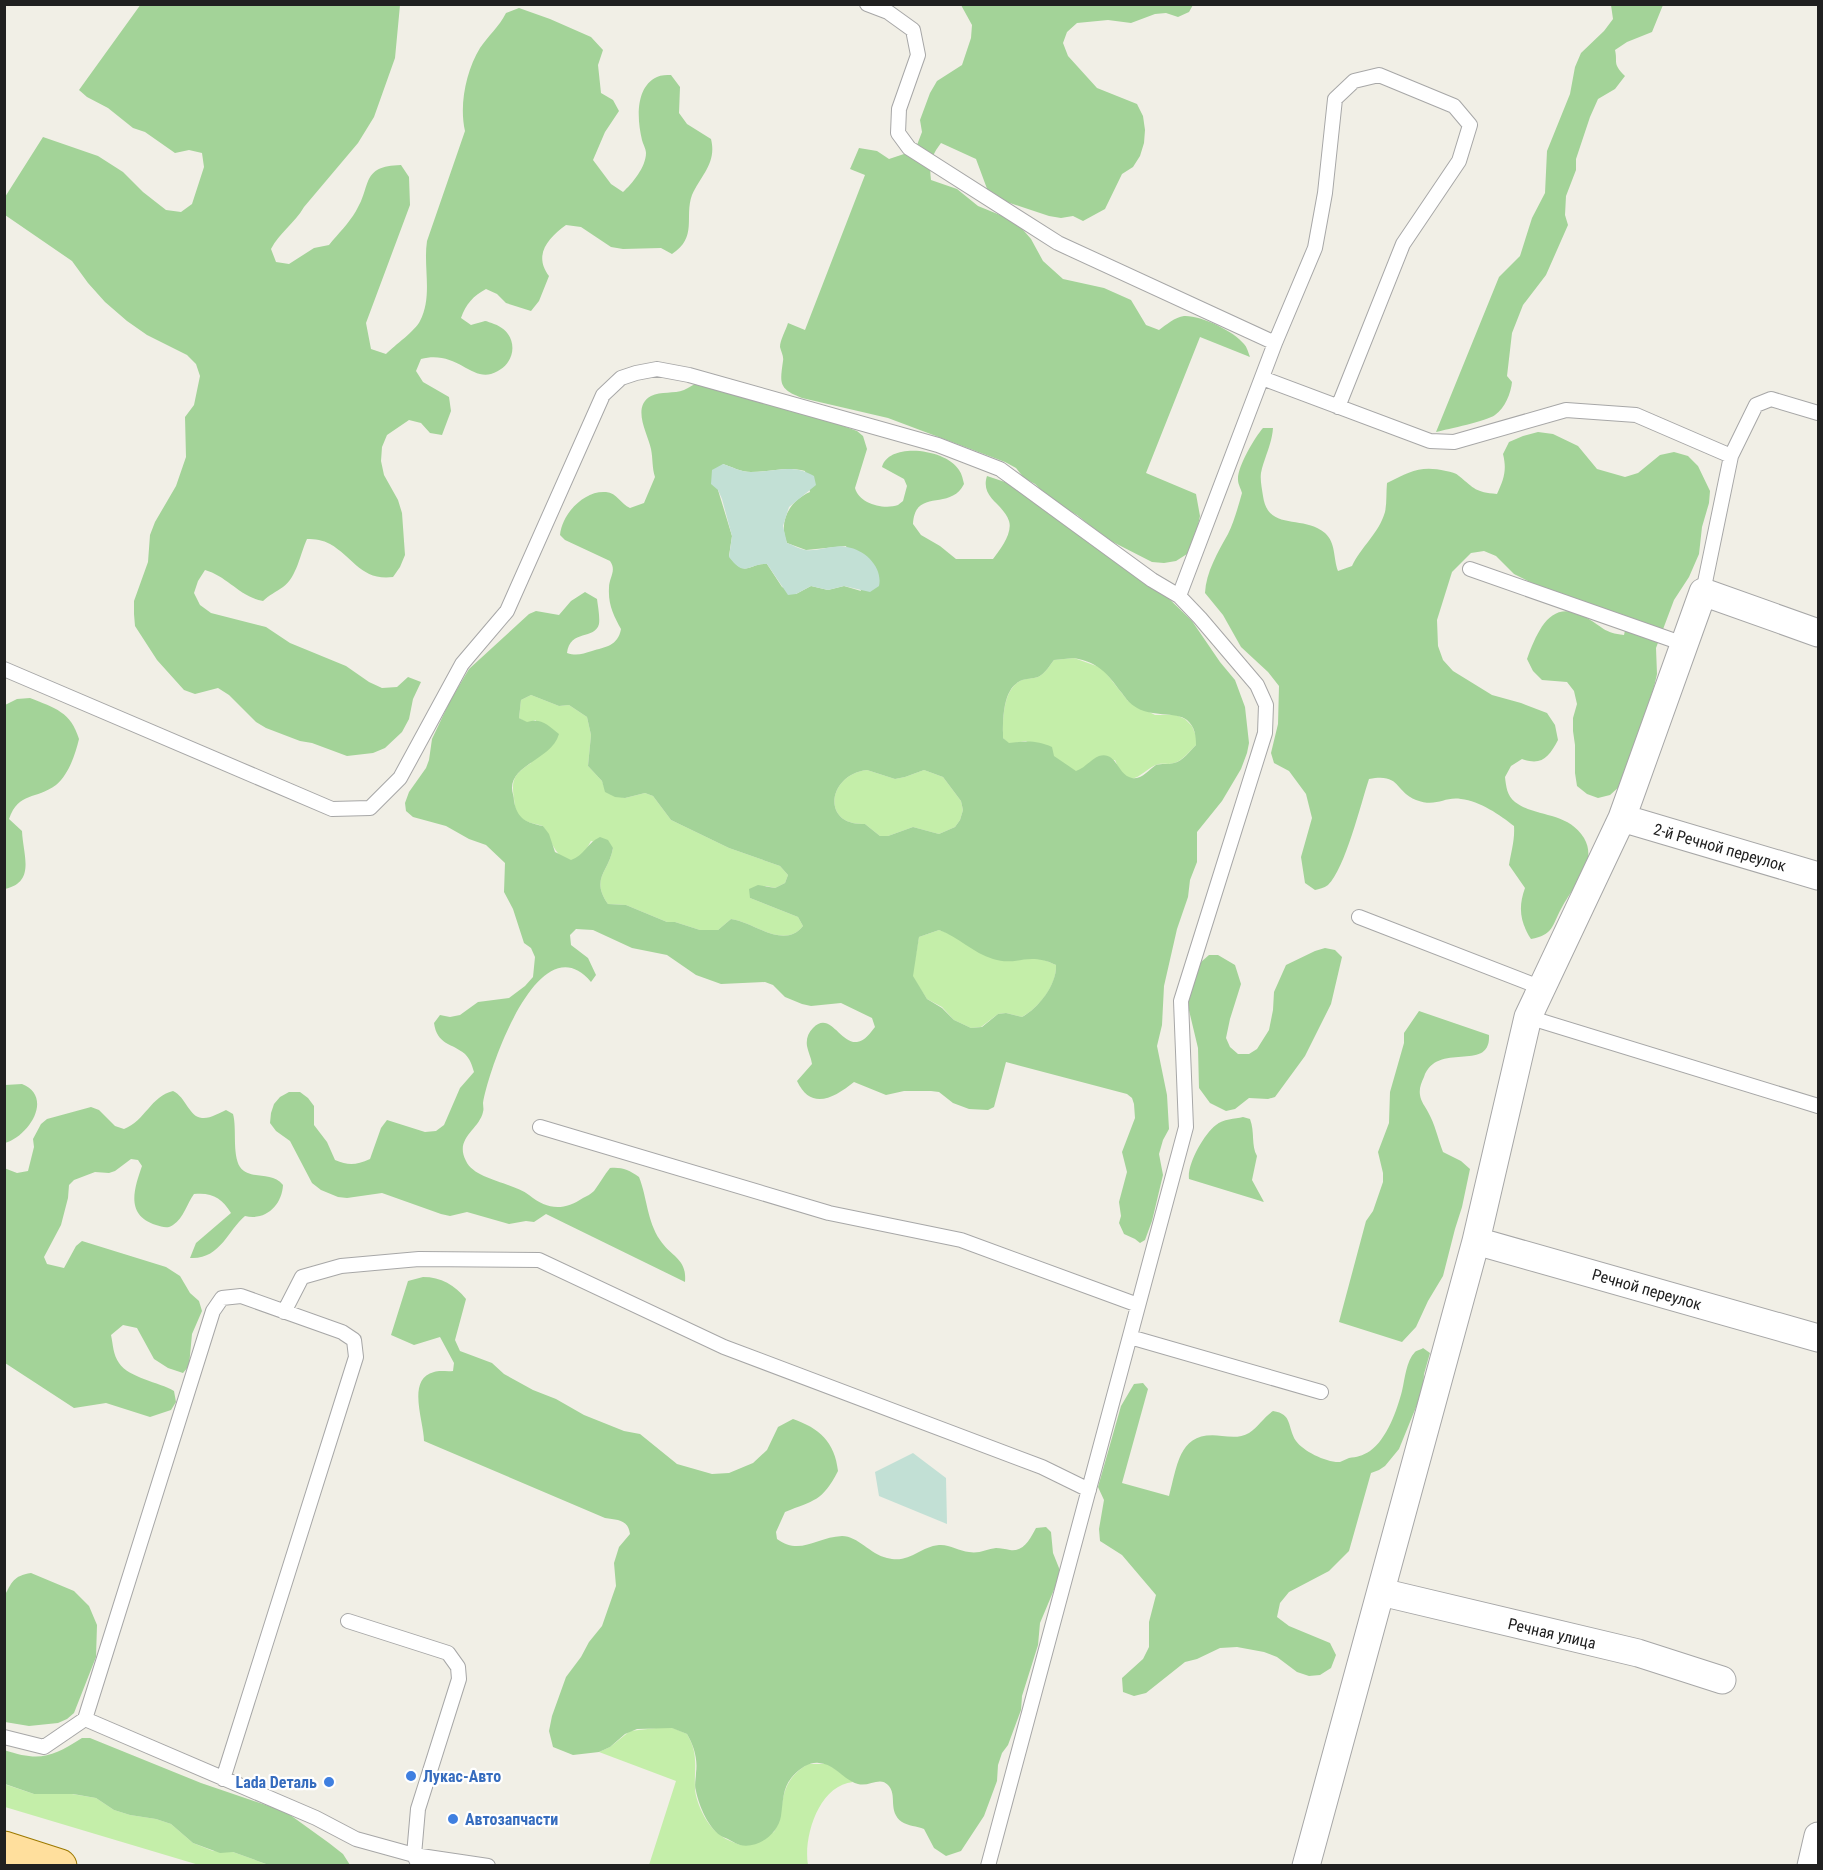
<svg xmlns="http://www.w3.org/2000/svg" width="1823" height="1870" viewBox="0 0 1823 1870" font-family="'Roboto Condensed',sans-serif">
  <rect width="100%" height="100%" fill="#f1efe6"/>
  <!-- grass -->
  <path fill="#c4eea9" d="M1074 658 1102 668 1128 701 1155 715H1176L1185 719 1192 726 1196 736V745C1190 751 1182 761 1174 763 1169 765 1164 763 1159 764 1142 768 1130 797 1115 760L1091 762 1085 768 1076 772 1026 741 1009 744 1003 738C1003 721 1002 691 1020 681 1025 678 1033 679 1038 677 1045 674 1050 665 1054 660Z
    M531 695 559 706 569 705 587 717 591 735 588 766 602 781 606 792 625 798 645 793 653 796 671 820 729 848 780 866 788 875 785 883 775 888 766 886 750 898 798 917 803 926C784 950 754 922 731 919L718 930H700L675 922H667L626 905 608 904C590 878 609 872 613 848L591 841C588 846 584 854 579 857 560 872 550 837 543 826 536 824 526 823 520 817 515 812 515 806 514 799 511 779 514 774 531 763L536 720 527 723 519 718 521 700Z
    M867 770 895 779 905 777 924 770 943 777 961 801 963 810 960 820 955 827 939 834 913 827 888 836H880L865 824C820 826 828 774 867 770Z
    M939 930 1025 958C1037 957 1045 960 1056 965 1057 985 1039 1008 1022 1017L1006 1013 998 1014 981 1027 971 1028 954 1020 942 1007 927 999 912 976 919 937Z
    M665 1727 673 1728 687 1734C699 1755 694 1766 695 1789 696 1803 707 1826 719 1834 724 1839 733 1842 740 1845L774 1832C788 1803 775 1785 808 1764H828L853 1782C819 1785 803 1837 808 1865H649L676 1781 599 1752 610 1747 630 1731Z
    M4 1784 34 1794 66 1793 96 1798 114 1810 130 1815 156 1819 171 1824 193 1843 213 1851 233 1852 266 1864 281 1863 290 1865H199L5 1807Z"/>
  <!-- forest -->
  <path fill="#a3d398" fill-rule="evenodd" d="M141 4 400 5 395 58 374 117 358 143 304 207C295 223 279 233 271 249L276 262 289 264 314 248 329 245C338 234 349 223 356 211 372 186 360 166 401 165L409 177 410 205 366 323 371 349 386 354C395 345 415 331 420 321 433 296 423 267 427 241L465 131C459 105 466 71 480 48 488 36 499 27 506 13L519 8 550 19 591 37 603 50 598 65 601 93 613 100 619 111 605 132 593 160 611 184 623 192C632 184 646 167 646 153 646 149 643 144 642 140 637 120 635 87 657 77 661 75 667 75 671 75L680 87 679 113 687 124 711 139C717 163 701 175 692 195 684 217 698 237 672 254L661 248 623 249 611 247 581 227 566 225C548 238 533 255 549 276L539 301 531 311 506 303 497 294 486 289C473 296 466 304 461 318L471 325C475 324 481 322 485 321 487 321 491 323 494 324 520 333 518 366 491 374 471 380 455 350 421 359L416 371 423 382 449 397 451 411 442 435 430 433 421 423 409 420 387 435 382 447 381 461 384 475 398 500 402 513 405 555 400 567 393 577C361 581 353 557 330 544 323 540 315 539 307 539 300 554 297 577 283 587 276 592 269 595 263 601 240 597 227 576 205 570L198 581 194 593 200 605 211 613 266 627 290 643 346 666 369 682 382 688 397 687 408 677 421 682 413 699 409 719 402 732 385 748 373 753 347 756 312 743 300 741 266 728 256 722 229 695 218 688 195 694 184 690 157 660 135 626 134 614V601L148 562 150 535 155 522 176 486 186 457 185 417 194 405 200 376 196 364 187 355 147 335 127 321 105 302 88 283 72 261 5 215V197L43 137 98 156 123 172 143 192 166 210 181 212 192 204 204 167 202 153 189 150 175 153 145 132 133 128 108 108 87 97 79 90Z
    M961 5H1193L1189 12 1178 17 1166 13 1155 14 1131 23 1108 20 1077 23 1067 32 1063 43 1068 56 1097 88 1137 104 1143 116 1145 130 1144 143 1140 156 1133 167 1122 174 1105 209 1083 221 1073 216 1061 218 1049 216 1001 200 989 194 976 159 941 143C931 156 929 164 931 180L957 189 978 206 1005 217 1018 224 1031 239 1043 261 1063 279 1104 288 1131 300 1146 325 1159 330C1166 325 1175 317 1184 316 1200 315 1234 331 1244 344 1247 347 1248 352 1250 357L1200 337 1146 473 1196 494 1200 516 1197 530 1187 554 1176 561 1164 563 1152 562 1107 539 1077 515 1055 503 1035 484 1024 478 1016 468 1005 462 888 418 802 398C778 389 780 383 783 361 784 356 781 352 780 347 780 340 786 330 788 323L805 330 865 175 850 169 859 148 877 151 889 159 907 153 917 145 922 132 920 120 930 93 937 81 962 65 971 38 972 25Z
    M1611 5H1663L1652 32 1627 42 1615 50C1618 63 1612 63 1625 76L1615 89 1598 99 1590 117 1576 159V170L1566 196 1565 215 1568 225 1546 275 1523 305 1512 333 1507 376 1512 382C1511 393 1505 408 1495 415 1487 421 1448 429 1436 432L1499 277 1520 256 1532 218 1545 193 1547 151 1570 94 1575 67 1581 53 1604 31 1613 19Z
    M697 383 818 417 857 431 863 436 867 449 855 488C859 504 884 510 898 505L903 501 907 486 904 479 882 467C889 441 947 449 959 470 962 474 963 480 964 484 950 512 915 487 913 524L921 535 940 546 956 559H993C1000 550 1013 533 1009 521 1003 503 980 498 987 476L1014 485 1160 590 1192 621 1220 662 1235 680 1245 707 1249 743 1247 753 1241 769 1222 801 1197 832V862L1190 880 1188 897 1177 929 1164 986 1162 1025 1157 1046 1167 1095 1169 1129 1163 1140 1159 1154 1163 1175 1152 1221 1145 1240 1140 1243 1135 1239 1124 1234 1119 1223 1121 1216 1119 1202 1127 1172 1122 1152 1135 1118 1134 1104 1132 1098 1127 1094 1006 1062 994 1107 988 1110 969 1109 953 1103 939 1092 931 1091H904L886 1095 854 1082C834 1098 811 1111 797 1081L812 1064C811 1057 808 1052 807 1046 806 1039 808 1033 813 1028 830 1010 840 1044 857 1042 865 1041 871 1032 875 1027L872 1018 841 1003 811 1006 802 1004 785 997 773 985 765 982 721 984 696 975 667 955 632 948 593 930 576 929 570 935 571 945 588 958 596 975 591 982C540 921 489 1067 483 1103 483 1106 484 1109 483 1112 479 1130 454 1138 466 1161 475 1180 512 1182 529 1195 547 1210 564 1211 583 1198 587 1196 591 1194 594 1191 600 1183 604 1175 610 1168 622 1167 629 1170 639 1177 647 1197 647 1221 660 1240 671 1257 687 1258 685 1282L546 1214 534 1222 526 1221 509 1224 467 1212 450 1216 441 1214 382 1193 347 1198 338 1197 321 1190 312 1183 290 1141 276 1131 270 1123 271 1113 274 1104 280 1097 289 1092H300L308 1098 314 1106V1125L327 1142 335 1160C349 1166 356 1165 370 1159L381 1128 387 1120 425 1132 436 1131 444 1125 460 1088 474 1072C472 1065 470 1059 465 1054 452 1043 437 1045 434 1023L440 1015 450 1017 460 1015 478 1002 509 998 525 986 533 977 535 957 531 948 524 943 513 909 504 892 505 863 486 845 469 839 446 826 413 817 406 811 405 803 409 792 426 768 429 760 432 739 450 701 469 669 529 614 536 611 559 615 571 601 585 592 597 599C598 607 600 617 599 624 595 640 570 629 567 653 576 656 583 654 592 651 605 647 618 646 621 629 614 616 608 605 609 588 609 577 617 571 610 561L565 540 560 535C562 514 584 490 606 492 617 493 621 504 630 508L644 503 655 477C652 468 653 459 651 449 648 434 631 407 651 396 661 391 674 394 684 390 689 388 692 385 697 383ZM723 464C732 467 741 472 751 472 770 472 787 466 805 471L810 492C789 501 778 522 787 543L806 550 846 546 861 591 844 586 828 590 811 586 796 594 782 587 767 564C748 563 746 579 729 556L732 536 718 490ZM1074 658C1099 663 1106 672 1121 692 1125 697 1128 702 1134 706 1150 718 1176 711 1187 720 1195 727 1196 736 1196 745 1190 751 1183 761 1174 763 1168 765 1162 763 1156 765 1148 770 1142 780 1132 778 1117 775 1117 751 1099 756 1091 759 1085 768 1076 771L1054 756 1052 747C1037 740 1025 741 1009 743L1003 738C1003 721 1002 690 1020 681 1026 678 1033 679 1038 677 1045 674 1050 665 1054 660ZM531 695 559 706 569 705 587 717 591 735 588 766 602 781 605 792 615 797 625 798 645 793 653 796 671 820 729 848 780 866 788 875 785 883 775 888 758 885 749 889 750 898 798 917 803 926C784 950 754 922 731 919L718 930H700L675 922H667L626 905 608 904C590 878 609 872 613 848L608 840 600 837C587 843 584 856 571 860L555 852 549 834 543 826C527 823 517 819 514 801 514 797 512 792 512 788 512 764 552 759 559 734 547 725 542 718 527 722L519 718 521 700ZM867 770 895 779 905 777 924 770 943 777 961 801 963 810 960 820 955 827 939 834 913 827 888 836H880L865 824C820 826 828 774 867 770ZM939 930C959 937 973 953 993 959 1017 967 1027 951 1056 965 1057 984 1039 1008 1022 1017L1006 1013 998 1014 982 1027 971 1028 954 1020 942 1008 927 999 913 976 919 937Z
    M1263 428H1273C1272 444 1264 458 1261 473 1260 480 1262 489 1263 496 1268 532 1303 514 1325 533 1336 543 1333 557 1338 571L1352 566C1361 547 1379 533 1385 512 1387 503 1386 493 1387 483 1410 472 1420 465 1446 471 1451 472 1456 473 1459 476 1475 489 1475 492 1497 494 1504 479 1507 470 1503 454L1509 442 1523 436 1538 432 1553 434 1578 446 1597 469 1625 477 1638 473 1660 455 1674 452 1688 456 1698 466 1710 491 1709 503 1702 527 1699 554 1689 577 1674 600 1656 648 1657 674 1654 687 1620 786 1610 795 1598 798 1587 794 1577 786 1575 773V745L1573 731V718L1577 704 1574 691 1567 682 1542 680 1533 671 1527 659C1538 630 1551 597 1587 618 1603 627 1604 633 1624 635L1627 621 1618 613 1595 607 1536 585 1514 574 1496 556 1484 551 1471 553 1452 572 1437 620 1438 646 1443 660 1453 671 1492 695 1521 703 1547 713 1555 725 1558 740C1549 757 1542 766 1522 759L1511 766 1505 777C1506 786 1507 796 1515 802 1536 818 1567 811 1584 838 1588 845 1589 851 1588 860 1584 877 1569 893 1561 909 1552 926 1553 935 1531 939 1520 922 1518 907 1525 888L1509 865C1511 852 1515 840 1514 826 1500 815 1480 801 1461 799 1444 796 1437 808 1416 800 1394 791 1401 773 1369 779 1361 803 1345 869 1328 885 1324 888 1319 889 1315 890L1305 883 1301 857 1312 818 1306 794 1289 771 1274 763 1271 753 1278 724 1279 686 1268 672 1241 647 1223 615 1205 593C1206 572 1218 552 1228 534 1234 522 1238 507 1242 493 1241 489 1238 484 1238 480 1237 467 1255 437 1263 428Z
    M30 698C55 708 71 712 79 739 75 755 69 774 56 785 36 800 19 791 9 819L22 831C23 855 36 882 5 889V705L17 699Z
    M1325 948 1335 950 1342 957 1331 1004 1305 1056 1275 1097 1268 1099 1249 1098 1235 1109 1226 1111 1210 1103 1199 1088 1198 1048 1187 1002 1201 962 1209 955H1218L1235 965 1241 984 1230 1019 1226 1038 1230 1047 1238 1054H1249L1257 1049 1269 1030 1273 1010 1274 992 1286 965 1315 951Z
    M1419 1011 1489 1035C1491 1074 1437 1040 1424 1077 1421 1083 1419 1089 1420 1095 1421 1102 1425 1106 1428 1112 1435 1124 1438 1139 1443 1152L1461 1161 1470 1169 1462 1207 1455 1229 1443 1276 1428 1301 1416 1327 1402 1342 1339 1322 1366 1221 1373 1211 1383 1182V1173L1378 1152 1389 1123 1390 1092 1404 1043V1033Z
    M22 1084C54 1097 29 1136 5 1143V1085Z
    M173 1091C186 1097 189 1117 202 1118 210 1119 219 1113 226 1110L233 1114C237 1128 232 1154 240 1167 250 1181 271 1170 283 1185 282 1205 266 1221 245 1216 228 1230 220 1260 190 1258L196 1243 231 1213C222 1198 212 1192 194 1194 187 1203 184 1218 173 1225 168 1229 162 1227 156 1225 125 1215 134 1189 142 1166L138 1160 131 1159 115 1171 109 1173 95 1172 74 1180 69 1185 68 1198 61 1225 44 1257 47 1264 64 1268 76 1246 82 1241 166 1267 180 1276 190 1293 199 1301 202 1311 192 1334 189 1366 183 1373 168 1368 154 1359 137 1328 123 1325 111 1335C113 1344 113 1355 119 1363 129 1378 159 1382 174 1391L176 1402 171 1410 150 1417 106 1403 74 1408 5 1363 4 1168 17 1173 28 1171 34 1147 33 1139 41 1124 47 1119 91 1107 99 1110 115 1126 124 1129C145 1121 151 1096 173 1091Z
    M1243 1117 1250 1119C1255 1132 1251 1146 1257 1156L1252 1180 1264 1202 1189 1179C1187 1164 1204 1134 1216 1125 1223 1119 1235 1119 1243 1117Z
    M423 1277C441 1277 455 1285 466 1299L455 1340 460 1351 492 1363 504 1374 533 1390 556 1399 584 1415 624 1431 640 1434 677 1464 712 1474 729 1473 753 1463 767 1450 778 1427 793 1419C819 1428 835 1442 838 1471 822 1502 814 1500 785 1512L776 1532 777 1539C800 1556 817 1537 842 1536 858 1536 870 1554 887 1558 910 1564 919 1547 939 1545 949 1544 959 1551 969 1552 979 1554 987 1549 996 1548 1001 1548 1005 1549 1010 1550 1024 1552 1030 1539 1036 1528L1046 1527 1051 1532 1053 1553 1061 1573 1040 1623 1038 1645 1022 1696 1021 1710 1008 1745 1002 1753 998 1765 997 1781 984 1816 961 1851 946 1856 934 1848 924 1829C917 1826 908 1826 902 1822 887 1811 898 1795 888 1785 880 1776 869 1787 858 1784 843 1780 835 1764 819 1763 810 1762 805 1766 798 1771 782 1785 784 1796 781 1816 778 1834 758 1849 740 1845 734 1843 729 1839 723 1837 709 1830 699 1806 696 1791 694 1785 696 1779 696 1773 698 1759 694 1746 687 1734L672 1728 637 1729 625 1734 610 1747 599 1752 573 1755 553 1747 549 1731 552 1716 566 1677 581 1657 589 1642 602 1626 616 1586 614 1563 619 1547 630 1534C628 1519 617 1520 605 1518L424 1441C424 1421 406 1379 434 1372 440 1370 447 1372 453 1371L454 1363 440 1337 414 1345 391 1335 408 1281Z
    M1423 1348 1430 1353 1424 1374 1423 1390 1399 1449 1385 1466 1379 1470 1371 1473 1349 1551 1329 1571 1289 1592 1280 1603 1277 1617 1289 1626 1330 1643 1336 1655 1331 1668 1320 1675 1309 1676 1297 1672 1277 1657 1264 1652 1237 1647 1220 1648 1197 1659 1185 1662 1146 1693 1134 1696 1123 1692 1122 1678 1143 1659 1149 1647V1622L1156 1595 1122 1555 1100 1541 1099 1529 1104 1500 1098 1487 1121 1406 1134 1384 1143 1383 1148 1389 1122 1483 1169 1496C1178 1463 1179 1430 1222 1436 1231 1437 1241 1438 1249 1433 1258 1427 1264 1417 1273 1411 1293 1414 1287 1427 1296 1441 1303 1451 1327 1463 1340 1462 1343 1461 1346 1459 1349 1458 1357 1457 1362 1456 1370 1451 1387 1439 1397 1410 1402 1391 1405 1379 1406 1361 1415 1352 1416 1351 1422 1349 1423 1348Z
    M31 1573 74 1591 89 1606 97 1625 96 1657 74 1713 67 1719 58 1723 29 1726 5 1722 4 1597C12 1582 13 1576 31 1573Z
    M82 1738H90L201 1783 286 1812 329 1843 343 1854 350 1865 266 1864 233 1852 220 1853 193 1843 171 1824 156 1819 130 1815 114 1810 96 1798 73 1794H34L5 1784 4 1750C40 1762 52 1757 82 1738Z"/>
  <!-- wetland -->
  <path fill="#c2e0d5" d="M723 464C732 467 741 472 751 472 774 472 793 463 814 476L816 485 789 507 783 526 787 543C793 545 799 549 805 550 818 552 834 544 847 547 866 550 883 568 879 586L870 592 844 586 828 590 811 586 796 594 788 595 767 564C748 563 746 579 729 557L732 536 722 499 718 490 711 484 712 470Z
    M913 1453 946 1478 947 1524 879 1496 875 1472Z"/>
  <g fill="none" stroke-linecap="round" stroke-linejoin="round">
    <!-- lane casing -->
    <g stroke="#a7a7a7" stroke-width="16">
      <path id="lane" d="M867 4 888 12 913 30 918 55 899 109 898 133 909 148 1058 243 1275 343
        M1262 378 1430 441 1454 442 1566 410 1636 415 1731 456
        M1470 569 1684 644
        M1703 592 1731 456 1756 405 1771 399 1818 413
        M1179 596 1275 343 1315 248 1325 193 1335 99 1354 81 1379 75 1454 106 1470 125 1459 161 1403 244 1338 407
        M4 669 332 809 370 808 400 778 462 664 507 611 603 395 621 378 636 373 657 369 689 375 938 445 1000 469 1152 580 1179 596 1200 618 1257 685 1266 705 1265 733 1181 1001 1186 1127 988 1866
        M1359 917 1542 988
        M1528 1017 1818 1106
        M540 1127 829 1213 961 1240 1138 1305
        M284 1312 302 1277 341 1266 419 1259 539 1260 724 1347 1042 1467 1089 1490
        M1130 1337 1321 1392
        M348 1621 448 1653 458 1667 459 1679 418 1809 414 1855 419 1866
        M85 1719 316 1818 356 1839 414 1855 488 1866
        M4 1737 44 1747 85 1719 213 1311 222 1298 241 1296 342 1332 354 1340 356 1357 223 1779"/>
    </g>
    <!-- street casing -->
    <g stroke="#a7a7a7" stroke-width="29">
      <path id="street" d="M1622 818 1818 876
        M1476 1241 1818 1338
        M1381 1592 1638 1653 1722 1680
        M1306 1866 1476 1241 1528 1017 1622 818 1703 592 1818 633
        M1811 1866 1818 1836"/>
    </g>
    <!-- primary casing -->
    <g stroke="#9c7900" stroke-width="35">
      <path id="primary" d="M4 1848 60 1866"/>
    </g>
    <!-- lane -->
    <use href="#lane" stroke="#fff" stroke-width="14"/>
    <!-- street -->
    <use href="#street" stroke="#fff" stroke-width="27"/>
    <!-- primary -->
    <use href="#primary" stroke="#ffdf9d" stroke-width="33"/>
  </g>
  <!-- markers -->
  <g fill="#3f7fe0" stroke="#fff" stroke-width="2">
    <circle cx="411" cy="1776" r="6"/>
    <circle cx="329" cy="1782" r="6"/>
    <circle cx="453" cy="1819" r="6"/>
  </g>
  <g text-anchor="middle" stroke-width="4.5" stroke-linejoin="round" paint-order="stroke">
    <!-- street labels -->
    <g font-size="16" fill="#202020" stroke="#fff">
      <text transform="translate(1720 847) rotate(16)" y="6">2-й Речной переулок</text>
      <text transform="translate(1647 1289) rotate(16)" y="6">Речной переулок</text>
      <text transform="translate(1552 1633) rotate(13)" y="6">Речная улица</text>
    </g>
    <!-- shop labels -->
    <g font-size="16" font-weight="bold" fill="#366cbe" stroke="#fff" text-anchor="start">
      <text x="423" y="1782">Лукас-Авто</text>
      <text x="317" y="1788" text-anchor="end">Lada Dеталь</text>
      <text x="465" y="1825">Автозапчасти</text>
    </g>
  </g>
  <!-- border -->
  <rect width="1823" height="1870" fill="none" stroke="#202020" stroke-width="12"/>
</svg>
